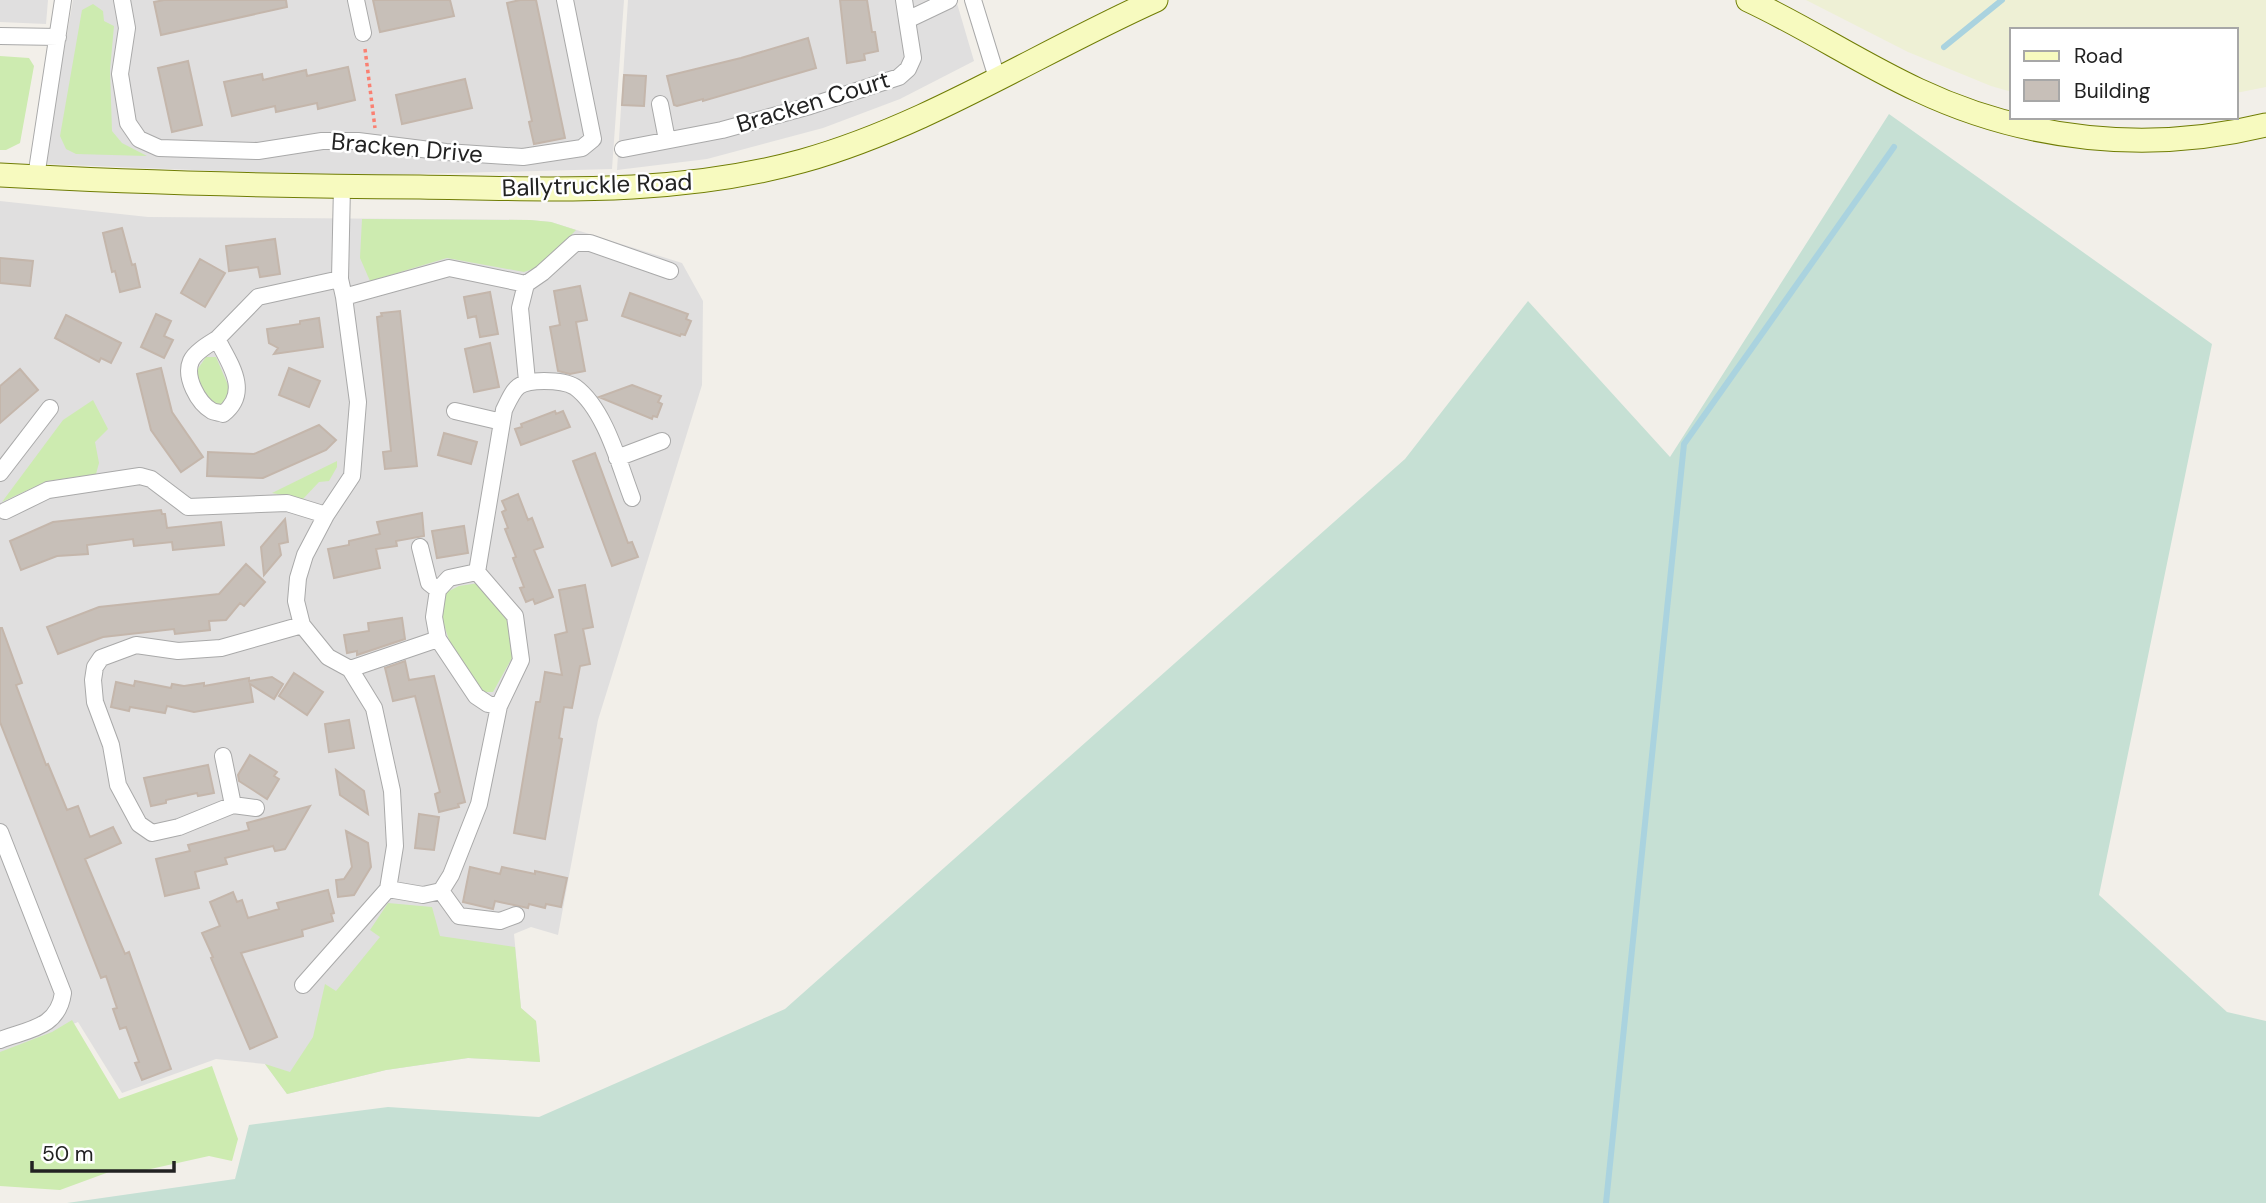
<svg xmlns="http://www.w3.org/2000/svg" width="2266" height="1203" viewBox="0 0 2266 1203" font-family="'DM Sans',sans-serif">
  <rect width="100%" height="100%" fill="#f2efe9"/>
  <!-- residential -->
  <path fill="#e0dfdf" d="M0 0H48L46 24 0 22Z
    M73 0H624L612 169 339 176 44 164Z
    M628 0H956L974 61 900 99 823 128 707 159 617 170Z
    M0 201 148 217 530 220 551 222 682 263 703 301 702 385 598 720 558 935 531 927 514 934 521 1008 536 1021 540 1062 468 1058 386 1070 287 1094 265 1064 216 1059 122 1093 78 1022 0 1055Z"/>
  <!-- farmland -->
  <path fill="#eef0d5" d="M1806 0H2266V87L2236 93V30H2012V92L1991 86 1908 52Z"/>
  <!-- grass -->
  <path fill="#cdebb0" d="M93 4 103 11 104 21 114 26 110 70 112 131 122 143 147 156 76 154 66 149 60 136 82 10Z
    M0 56 29 58 34 66 20 143 6 150H0Z
    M362 219 530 220 551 222 576 230 541 266 524 272 447 258 370 281 360 258Z
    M206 357H216L231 392 219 407C204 397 199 388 197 370Z
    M93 400 108 429 95 442 99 463 96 474 47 481 2 502 63 420Z
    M337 461V467L329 481 319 482 303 499 272 493Z
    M479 583 508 621 513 656 493 692H483L452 649 440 613 445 593 459 586Z
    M388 903 432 907 440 936 515 947 521 1008 536 1021 540 1062 468 1058 386 1070 287 1094 265 1064 290 1072 313 1037 325 984 336 991 380 937 370 930Z
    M72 1020 119 1099 212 1066 238 1139 232 1161 209 1156 146 1170 109 1172 60 1190 0 1186V1052L52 1032Z"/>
  <!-- wetland -->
  <path fill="#c6e0d4" d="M1889 114 2212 344 2099 895 2227 1012 2266 1021V1203H67L235 1179 249 1125 388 1107 539 1117 785 1009 1405 459 1528 301 1670 457Z"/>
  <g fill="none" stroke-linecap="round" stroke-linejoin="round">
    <!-- stream -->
    <path stroke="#aad3df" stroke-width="6" d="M1944 47 2002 0
      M1606 1203 1684 444 1894 147"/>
  </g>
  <!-- building -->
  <path fill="#c7bfb8" stroke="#c4b6ab" stroke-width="2" d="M164 0H286L287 7 161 35 154 2Z
    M373 0H450L454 16 380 32Z
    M520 0H536L565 138 534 144 529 122 532 121 507 3Z
    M840 0H867L872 32H875L878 51 864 54 865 60 847 63Z
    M808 38 816 68 703 101V99L677 106 674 105 667 76 741 58Z
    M188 61 202 125 172 132 158 68Z
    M348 67 355 100 318 109 317 103 276 112 275 106 232 116 224 82 262 74 263 80 306 70 307 76Z
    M624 75 646 76 644 106 622 105Z
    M465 79 472 108 402 124 396 95Z
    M122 228 132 265 135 264 140 287 120 292 115 271 112 272 103 233Z
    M275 239 280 274 260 277 258 267 229 271 226 246Z
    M0 258 33 261 30 286 0 283Z
    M200 259 225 273 205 307 181 293Z
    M580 286 587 320 576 322 585 371 570 374 558 371 550 327 560 325 554 291Z
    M490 292 498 334 480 337 476 316 468 318 464 297Z
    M630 293 688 314 686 319 691 321 685 335 681 334 680 336 622 316Z
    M400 311 417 466 385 469 383 452 391 451 377 317 382 316 381 313Z
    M156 314 171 321 164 336 173 340 164 358 141 347Z
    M66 315 121 343 111 363 101 358 99 362 55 338Z
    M319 318 323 347 274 354 278 348 269 343 267 329 300 324V321Z
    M490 343 499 387 474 392 465 349Z
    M161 368 172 412 203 457 181 472 151 430 137 374Z
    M289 368 320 381 309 407 279 395Z
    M20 369 38 390 0 423V386Z
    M632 385 661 396 658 402 662 404 657 417 653 416 652 419 599 397Z
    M555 411 556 414 563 411 570 427 521 445 515 429 522 427 521 424Z
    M319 425 336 440 326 450 263 478 207 476 208 452 254 454Z
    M444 433 477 442 471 464 438 455Z
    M595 453 628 543 632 542 638 557 612 566 573 461Z
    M518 494 528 520 532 518 543 547 534 550 553 597 535 604 533 599 526 602 520 588 524 587 513 558 516 557 505 529 508 528 502 512 506 510 502 501Z
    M161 510 162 514H165L167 528 221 522 224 545 173 550 172 542 134 546 133 539 87 545 88 554 57 556 21 570 10 541 53 522Z
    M422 513 424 536 396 541 397 546 376 549 380 568 334 578 328 549 349 545V541L380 534 377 522Z
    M285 519 288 542 279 544 281 555 264 575 261 547Z
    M464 526 468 553 437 558 432 531Z
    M246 564 265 582 244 606 240 603 226 620 209 621 210 630 175 634 174 629 103 637 58 654 47 627 99 607 219 594Z
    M585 585 593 627 583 629 590 664 580 666 572 708 564 707 559 738 562 739 545 839 514 833 536 702H540L545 672 562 675 555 635 567 632 559 590Z
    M402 618 405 639 357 655V651L347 653 344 635 369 631 368 623Z
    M0 628H2L22 683 16 685 46 765 48 764 67 810 78 806 90 837 113 827 121 843 85 859 125 954 129 952 171 1069 142 1080 135 1063 139 1062 126 1027 120 1029 113 1009 117 1008 106 976 101 978 0 722Z
    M405 661 409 680 434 676 465 802 458 804 459 807 439 812 435 794 440 792 415 696 393 701 385 668Z
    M294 673 323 692 307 715 279 696Z
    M272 677 283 684 274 699 250 684 253 702 194 712 167 706 165 713 130 707 129 711 111 707 116 682 134 686 135 681 171 688 172 684 184 686 204 683V686L249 678V681Z
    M349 720 354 748 329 752 325 724Z
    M250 755 277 772 274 776 279 779 267 799 239 781 238 775Z
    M208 765 214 793 198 796 197 793 166 800V803L151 806 144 778Z
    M336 770 364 791 368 814 340 795Z
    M310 806 285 849 275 851 273 846 225 858 227 864 195 872 199 888 165 896 156 859 190 851 188 845 249 830 247 823Z
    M419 814 439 817 434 850 415 848Z
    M346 831 368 843 371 867 354 895 338 897 336 880 344 879 352 867Z
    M470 867 500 874 502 867 535 874V871L567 878 561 907 546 904 545 908 529 904 528 908 495 901 493 909 463 902Z
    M328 890 334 913 331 914 333 921 302 930 303 936 241 953 277 1037 250 1049 211 958 213 957 202 933 220 926 210 902 233 892 237 902 242 900 248 918 279 909 277 903Z"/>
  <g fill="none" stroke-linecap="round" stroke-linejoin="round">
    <!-- street casing -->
    <g stroke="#a9a9a9" stroke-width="18">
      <path id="street" d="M122 0 127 28 120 74 128 123 139 139 159 148 258 151 322 141H358L446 152 523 157 582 148 593 139 565 0
        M356 0 363 33
        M904 0 907 20
        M973 0 997 78
        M0 36 58 37
        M660 104 667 140
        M623 149 722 130 810 106 899 77 908 69 913 58 907 20 949 0
        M36 177 63 0
        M342 186 340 279 344 297 449 268 526 284
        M217 339C209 344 195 352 191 361 184 377 198 403 212 411 214 412 222 413 223 414 251 392 230 364 217 339L258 297 340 279
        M527 381 520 308 526 284 542 273 575 243H590L670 271
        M455 411 502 422
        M617 458 662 441
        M0 473 50 408
        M5 511 48 490 140 476 151 479 188 507 287 503 326 515
        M420 547 429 583 438 590
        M477 572 504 410C515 387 517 381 544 381 553 381 567 382 575 387 605 409 619 464 632 498
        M477 572 449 578 438 590 434 617 438 639 476 696 488 704 499 706
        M350 669 438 639
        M223 756 233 805
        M256 808 233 805 179 827 152 833 139 824 118 785 111 745 95 702 93 680 95 667 101 658 136 645 178 651 221 648 302 625
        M0 832 63 993C58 1028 29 1029 0 1040
        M388 889 423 895 441 891 451 875 479 804 499 706 521 660 515 616 477 572
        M441 891 459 916 500 921 516 915
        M303 985 388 889 395 846 392 791 374 708 350 669 328 657 302 625 296 601 298 578 305 555 326 515 352 476 358 402 344 297"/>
    </g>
    <!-- secondary casing -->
    <g stroke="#707d05" stroke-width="25">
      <path id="secondary" d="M1748 0C1806 27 1860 63 1918 90 2026 141 2149 154 2266 125
        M0 175C140 183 280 186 420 187 550 189 675 196 802 161 927 126 1038 53 1156 0"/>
    </g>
    <!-- path -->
    <path stroke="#fa8072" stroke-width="3.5" stroke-dasharray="3.5 3.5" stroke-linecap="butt" d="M365 49 375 128"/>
    <!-- street -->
    <use href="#street" stroke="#fff" stroke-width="16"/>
    <!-- secondary -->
    <use href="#secondary" stroke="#f7fabf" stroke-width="23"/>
  </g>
  <g text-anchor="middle" stroke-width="5" stroke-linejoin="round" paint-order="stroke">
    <!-- street labels -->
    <g font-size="24" fill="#222" stroke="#fff">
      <text transform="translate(813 102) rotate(-17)" y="8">Bracken Court</text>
      <text transform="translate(407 148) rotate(5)" y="8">Bracken Drive</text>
      <text transform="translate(597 185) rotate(-2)" y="8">Ballytruckle Road</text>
    </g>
  </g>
  <!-- legend -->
  <rect x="2010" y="28" width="228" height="91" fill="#ffffff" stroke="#a7a7a7" stroke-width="2"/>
  <rect x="2024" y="51" width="35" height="10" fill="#f7fabf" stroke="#a7a7a7" stroke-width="2"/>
  <text x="2074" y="63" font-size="21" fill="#222222">Road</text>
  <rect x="2024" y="80" width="35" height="21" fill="#c7bfb8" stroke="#a7a7a7" stroke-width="2"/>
  <text x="2074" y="98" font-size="21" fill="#222222">Building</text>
  <!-- scale -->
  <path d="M32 1161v10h142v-10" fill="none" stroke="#222222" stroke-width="3.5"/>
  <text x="42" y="1161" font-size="21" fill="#222222" stroke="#ffffff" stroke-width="5" paint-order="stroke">50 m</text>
</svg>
